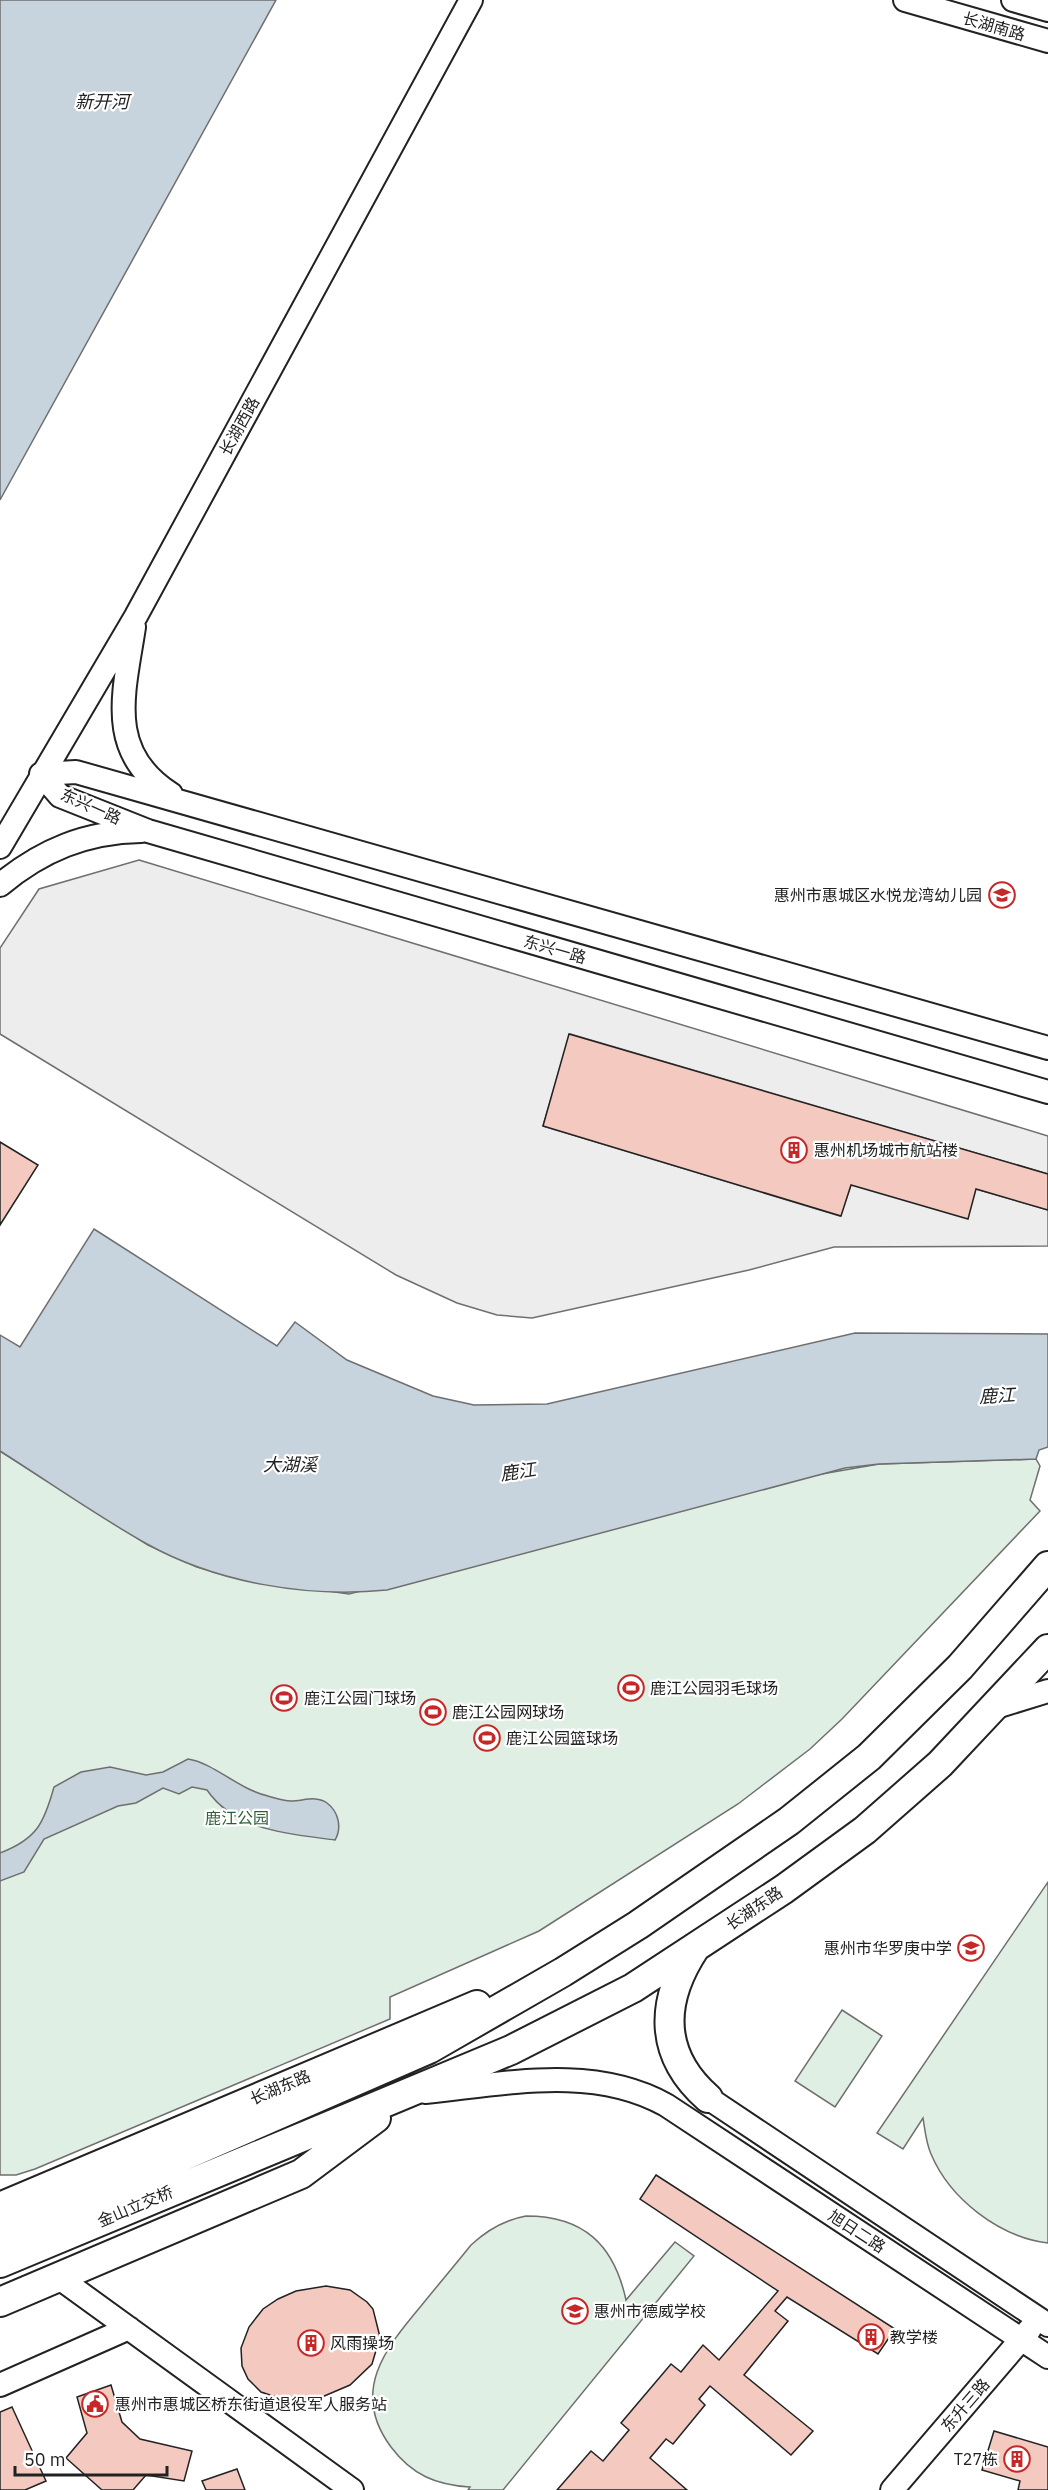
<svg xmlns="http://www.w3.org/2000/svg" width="1048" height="2490" viewBox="0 0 1048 2490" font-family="'IBM Plex Sans','Noto Sans SC',sans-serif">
  <rect width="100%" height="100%" fill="#fff"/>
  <!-- green -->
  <path fill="#e0efe3" stroke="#6f6f6f" stroke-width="1.5" d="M0 1451 148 1545 197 1567 241 1579 349 1594 816 1475 879 1464 1036 1459 1040 1466 1030 1500 1040 1511 842 1719 810 1749 738 1804 539 1931 390 1997V2019L35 2169 16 2175H0Z
    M1048 1882V2243C999 2237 950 2199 931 2154 926 2143 925 2130 923 2118L903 2149 877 2133Z
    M842 2010 882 2036 835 2107 795 2081Z
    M526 2216C584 2216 614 2245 626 2300L675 2242 694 2256 503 2490H468L470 2487C436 2485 412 2475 391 2447 350 2392 385 2349 421 2306 438 2285 455 2265 471 2245 487 2230 504 2220 526 2216Z"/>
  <!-- parking -->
  <path fill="#ededed" stroke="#6f6f6f" stroke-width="1.5" d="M139 860 1048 1136V1174L570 1034 543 1126 840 1216 851 1185 976 1189 1048 1210V1246L834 1247 749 1270 532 1318 497 1315 457 1303 396 1275 0 1034V948L39 889Z"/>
  <!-- water -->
  <path fill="#c7d3dd" stroke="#6f6f6f" stroke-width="1.5" d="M0 0H276L0 500Z
    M94 1229 277 1346 295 1322 347 1360 433 1396 474 1405 547 1404 855 1333 1048 1334V1447L1039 1450 1036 1459 879 1464 845 1468 387 1590C308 1598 217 1583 147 1544 97 1516 49 1482 0 1451V1335L20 1347Z
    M188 1759C214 1763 238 1789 268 1796 275 1798 284 1801 291 1801 303 1801 317 1795 327 1803 339 1812 342 1828 335 1840 290 1834 235 1831 207 1790L192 1787 179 1794 163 1788 136 1803 118 1806 44 1839 24 1872 0 1881V1853C37 1839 44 1823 54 1787L81 1772 110 1767 146 1775 163 1772Z"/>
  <!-- building -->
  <path fill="#f3c9c0" stroke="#222" stroke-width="1.5" d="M569 1034 1048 1174V1210L976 1189 968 1219 851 1185 841 1216 543 1126Z
    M0 1142 38 1165 0 1225Z
    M656 2175 895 2329 878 2354 787 2297 775 2311 788 2321 744 2375 813 2431 791 2455 710 2386 699 2399 705 2405 673 2444 666 2439 650 2458 687 2490H557L591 2451 603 2461 629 2430 621 2423 671 2364 681 2372 703 2345 719 2360 778 2291 640 2199Z
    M326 2286 350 2290 367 2302 373 2309 380 2337 372 2364 350 2385 322 2397 282 2399 261 2392 248 2379 242 2366 241 2348 249 2327 263 2309 278 2299 296 2291Z
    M111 2385 122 2422 140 2439 192 2451 184 2481 146 2475 133 2490H102L66 2458 87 2433 77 2397Z
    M12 2407 46 2481 25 2490H0V2412Z
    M994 2431 1048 2447V2490H1018L1020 2481 982 2470Z
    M237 2469 245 2490H206L202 2481Z"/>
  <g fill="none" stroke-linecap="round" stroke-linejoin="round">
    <!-- minor casing -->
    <g stroke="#222" stroke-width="26">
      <path id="minor" d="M905 0 1048 41
        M1013 0 1048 10
        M134 627C124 693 105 752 171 794
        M41 774 60 796 148 831 1048 1092
        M41 774 76 772 1048 1048
        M0 847 136 616 471 0
        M0 885C42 850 86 832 141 831
        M996 1707 1048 1691
        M425 2092C505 2084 593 2064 666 2105L1048 2357
        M708 2098 1048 2325
        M58 2277 352 2490
        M0 2385 129 2328
        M892 2490 1030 2329"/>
    </g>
    <!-- major casing -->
    <g stroke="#222" stroke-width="32">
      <path id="major" d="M695 1948C660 2001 658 2054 708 2098
        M0 2207 477 2005
        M0 2236 429 2049 563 1972 638 1925 789 1821 869 1757 960 1667 1048 1566
        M0 2263 511 2050 633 1988 784 1889 865 1830 940 1764 1048 1649
        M0 2302 301 2174 376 2118"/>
    </g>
    <!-- minor -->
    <use href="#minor" stroke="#fff" stroke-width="22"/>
    <!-- major -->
    <use href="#major" stroke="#fff" stroke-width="28"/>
  </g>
  <!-- icons -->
  <defs>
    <g id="school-ring" transform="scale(1.35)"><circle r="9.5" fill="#fff" stroke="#c62828" stroke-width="1.5"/><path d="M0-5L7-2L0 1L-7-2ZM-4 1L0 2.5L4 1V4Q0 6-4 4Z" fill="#c62828"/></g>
    <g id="building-ring" transform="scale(1.35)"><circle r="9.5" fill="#fff" stroke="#c62828" stroke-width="1.5"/><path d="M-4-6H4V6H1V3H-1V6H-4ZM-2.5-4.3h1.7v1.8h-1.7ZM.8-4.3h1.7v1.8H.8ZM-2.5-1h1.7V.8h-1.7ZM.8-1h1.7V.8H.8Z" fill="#c62828"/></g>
    <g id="stadium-ring" transform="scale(1.35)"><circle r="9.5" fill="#fff" stroke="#c62828" stroke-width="1.5"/><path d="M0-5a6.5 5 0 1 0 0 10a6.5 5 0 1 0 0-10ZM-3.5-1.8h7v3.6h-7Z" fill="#c62828"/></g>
    <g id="civic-ring" transform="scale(1.35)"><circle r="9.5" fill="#fff" stroke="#c62828" stroke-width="1.5"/><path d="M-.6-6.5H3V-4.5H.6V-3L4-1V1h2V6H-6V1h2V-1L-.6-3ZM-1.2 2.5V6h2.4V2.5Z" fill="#c62828"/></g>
  </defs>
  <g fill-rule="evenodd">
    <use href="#school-ring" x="1002" y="895"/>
    <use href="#building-ring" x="794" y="1150"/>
    <use href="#stadium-ring" x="631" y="1688"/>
    <use href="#stadium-ring" x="284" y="1698"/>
    <use href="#stadium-ring" x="433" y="1712"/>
    <use href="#stadium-ring" x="487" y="1738"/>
    <use href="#school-ring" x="971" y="1948"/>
    <use href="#school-ring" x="575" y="2311"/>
    <use href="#building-ring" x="871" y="2337"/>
    <use href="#building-ring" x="311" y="2343"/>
    <use href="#civic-ring" x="95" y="2404"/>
    <use href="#building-ring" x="1017" y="2459"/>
  </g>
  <g text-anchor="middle" stroke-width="4.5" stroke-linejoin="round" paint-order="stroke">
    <!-- street labels -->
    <g font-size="16" fill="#222" stroke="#fff">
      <text transform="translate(994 26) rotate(16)" y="6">长湖南路</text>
      <text transform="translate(239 426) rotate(-61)" y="6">长湖西路</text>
      <text transform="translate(91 806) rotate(24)" y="6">东兴一路</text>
      <text transform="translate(555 949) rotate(16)" y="6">东兴一路</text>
      <text transform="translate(754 1908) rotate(-34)" y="6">长湖东路</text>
      <text transform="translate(280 2087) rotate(-23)" y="6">长湖东路</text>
      <text transform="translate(135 2206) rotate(-23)" y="6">金山立交桥</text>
      <text transform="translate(857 2231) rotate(33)" y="6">旭日二路</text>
      <text transform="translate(965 2405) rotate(-49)" y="6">东升三路</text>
    </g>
    <!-- poi labels -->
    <g font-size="16" fill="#222" stroke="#fff" text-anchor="start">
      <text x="982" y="901" text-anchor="end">惠州市惠城区水悦龙湾幼儿园</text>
      <text x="814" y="1156">惠州机场城市航站楼</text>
      <text x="650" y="1694">鹿江公园羽毛球场</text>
      <text x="304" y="1704">鹿江公园门球场</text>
      <text x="452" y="1718">鹿江公园网球场</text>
      <text x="506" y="1744">鹿江公园篮球场</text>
      <text x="952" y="1954" text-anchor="end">惠州市华罗庚中学</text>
      <text x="594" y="2317">惠州市德威学校</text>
      <text x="890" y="2343">教学楼</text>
      <text x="330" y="2349">风雨操场</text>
      <text x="115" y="2410">惠州市惠城区桥东街道退役军人服务站</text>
      <text x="998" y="2465" text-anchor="end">T27栋</text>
    </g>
    <!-- park labels -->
    <g font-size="16" fill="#2f5e38" stroke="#fff">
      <text x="237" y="1824">鹿江公园</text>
    </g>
    <!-- water labels -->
    <g font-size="18" font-style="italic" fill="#222" stroke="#fff">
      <text x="102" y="108">新开河</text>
      <text transform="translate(997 1396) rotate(-3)" y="6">鹿江</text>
      <text x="290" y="1471">大湖溪</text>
      <text transform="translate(518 1472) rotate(-8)" y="6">鹿江</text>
    </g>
  </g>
  <!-- scale -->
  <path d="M15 2466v9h152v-9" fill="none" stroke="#222222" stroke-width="3"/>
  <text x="24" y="2466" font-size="18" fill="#222222" stroke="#ffffff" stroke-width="4.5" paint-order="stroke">50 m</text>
</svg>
